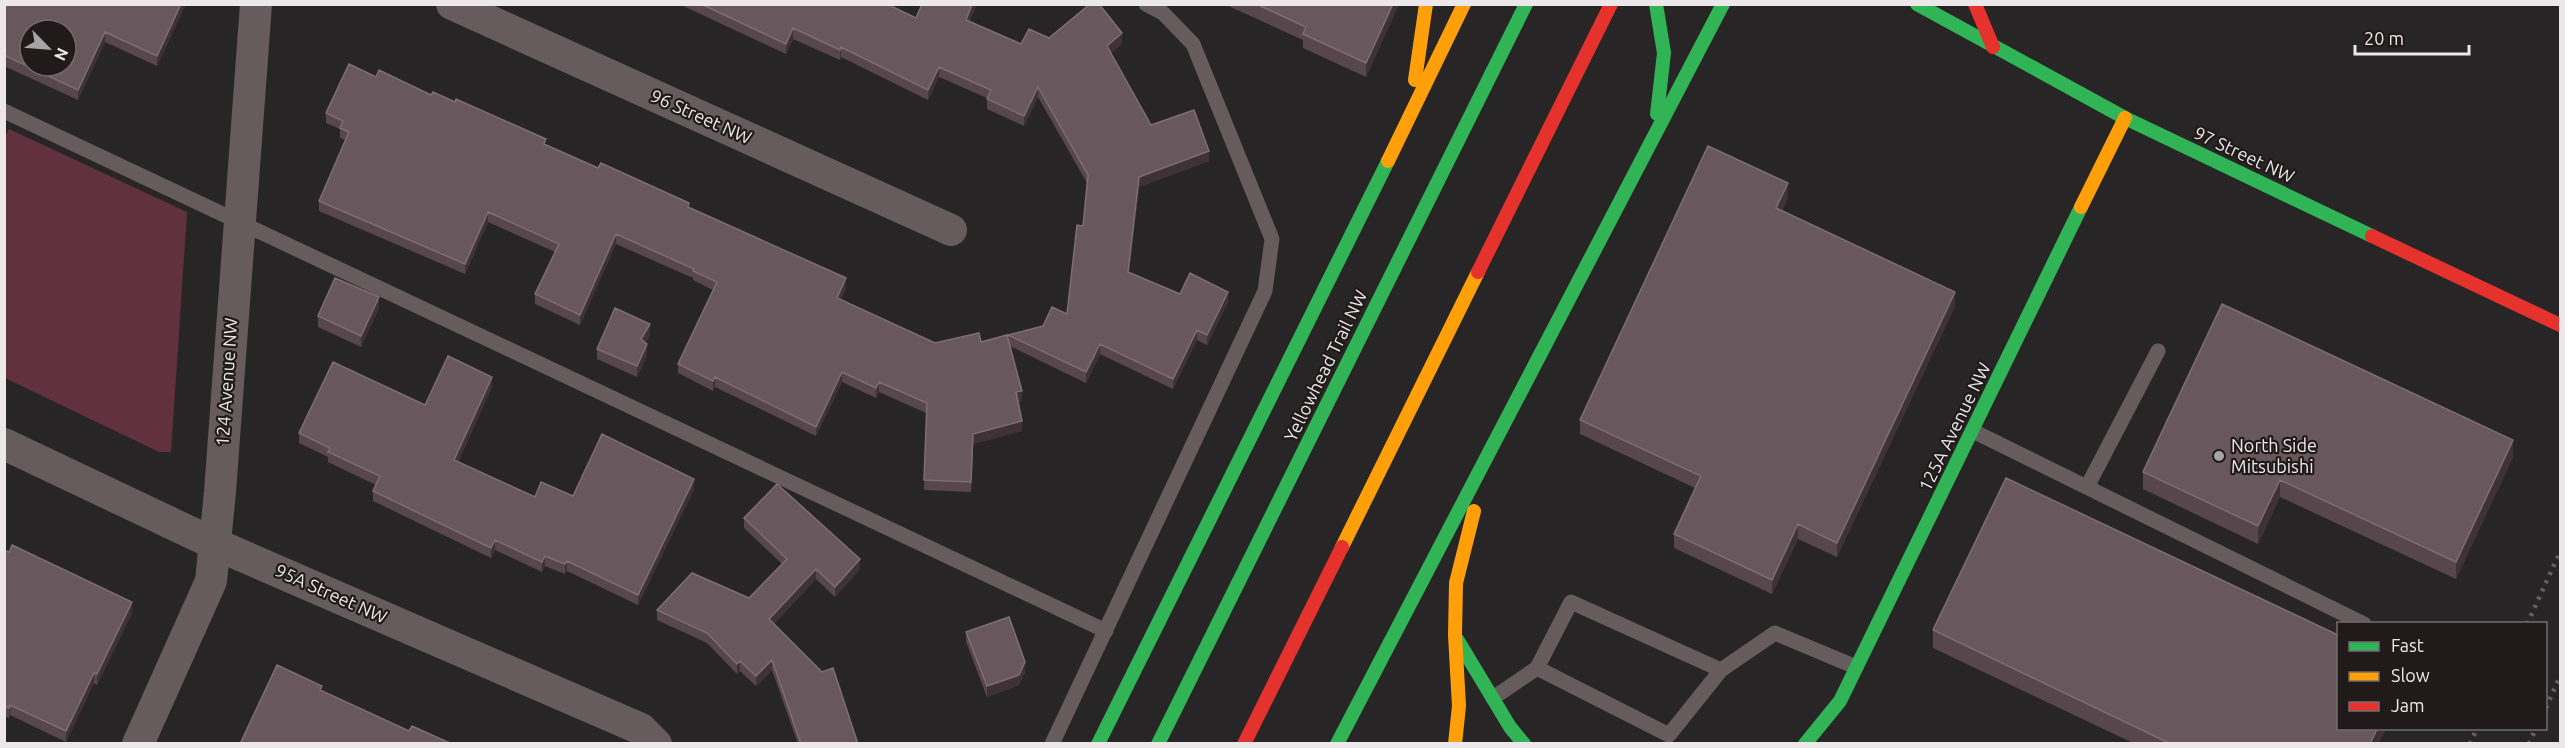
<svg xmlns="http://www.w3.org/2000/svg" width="2565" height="748" viewBox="0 0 2565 748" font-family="Ubuntu,sans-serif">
  <rect width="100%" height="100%" fill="#282526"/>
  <!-- green -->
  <path fill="#62313f" d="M9 129 187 212 171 452H159L5 378 4 138Z"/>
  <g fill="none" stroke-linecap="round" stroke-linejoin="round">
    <!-- lane -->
    <path stroke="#665b5d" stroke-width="15" d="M4 111 1106 631
      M1973 431 2364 624
      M2087 487 2158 351
      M1537 668 1669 735 1721 670
      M1493 698 1537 668 1571 602 1721 670 1775 633 1856 667
      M1052 744 1265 291 1272 239 1193 44 1163 13 1146 4"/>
    <!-- street -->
    <path stroke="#665b5d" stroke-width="32" d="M452 4 951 230
      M4 444 215 544 641 729 656 744
      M138 744 211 581 220 492 256 4"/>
    <!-- fast -->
    <path stroke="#30b455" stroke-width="14" d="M1656 4 1664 53 1657 114
      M1917 4 2125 118 2372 236
      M1457 639 1510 727 1524 744
      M1098 744 1388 161
      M1158 744 1526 4
      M1337 744 1723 4
      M1805 744 1840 701 2081 207"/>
    <!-- slow -->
    <path stroke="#ff9f0a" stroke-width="14" d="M1415 80 1426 4
      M1388 161 1464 4
      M2081 207 2125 118
      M1342 547 1478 272
      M1455 744 1459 706 1455 635 1456 583 1474 511"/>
    <!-- jam -->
    <path stroke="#e5322d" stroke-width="14" d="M1975 4 1993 47
      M2372 236 2560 325
      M1478 272 1611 4
      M1244 744 1342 547"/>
    <!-- rail -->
    <path stroke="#675f62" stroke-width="4.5" stroke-dasharray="3 6" stroke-linecap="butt" d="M2527 624 2560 552
      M2546 708 2560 676
      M2470 744 2477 728
      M2529 744 2536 728"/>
  </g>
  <!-- wall -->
  <path fill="#58464d" d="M4 4H185V6L157 66 105 42 78 100 4 66Z
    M679 4H887L916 18 977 4 969 21 1021 44 1049 38 1122 44 1111 53 1151 125 1209 161 1139 187 1129 272 1180 294 1228 302 1207 345 1197 340 1173 389 1100 354 1086 383 1010 346 1022 400 1018 402 1022 431 973 444 971 492 924 490 926 413 879 392 876 398 842 382 816 436 715 387 713 391 678 373V364L713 290 693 280V278L616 244 580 325 535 304V294L555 252 488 222 465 274 319 211V201L345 140 340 138V129L326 123V113L376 77 431 95 689 208 846 288 841 299 935 343 981 342 1008 337V335L1043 326 1067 314 1083 226 1087 183 1038 97 1024 126 987 109V98L939 77 928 100 841 57 840 60 793 39 786 54Z
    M1224 4H1399L1366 77 1303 48V40Z
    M1788 198 1782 211 1955 306 1837 557 1798 539 1772 594 1674 548V534L1695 488 1580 434V420Z
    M379 308 361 347 318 327V316Z
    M650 335 645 343 647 355 637 377 597 359V349Z
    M492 387 458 462 535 497 573 496 694 489 638 605 567 571 565 574 545 566 542 572 495 550 491 558 373 501V491L376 485 328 462V457L299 443V433L425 405Z
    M2513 457 2456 579 2280 497 2258 544 2143 489V472Z
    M744 518 860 569 835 597 816 579 774 624 858 744H798L772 670 756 686 740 671 737 674 707 643 657 620V610L749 598 782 564 744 528Z
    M4 550 132 613 97 685 94 683 66 742 10 715 9 718 4 716Z
    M1933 630 2338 729H2386L2378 744H2135L1933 648Z
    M966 632 1025 672 1019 685 987 697 966 642Z"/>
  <!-- shaded-wall -->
  <path fill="#3e3236" d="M181 4H185V6L157 66V56Z
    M972 4H977L966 30V20Z
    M1393 4H1399L1366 77V63Z
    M793 28V39L786 54V44Z
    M105 32V42L78 100V90Z
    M1122 33V44L1107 57V46Z
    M841 47V57L840 60V50Z
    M939 67V77L928 100V90Z
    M1038 87V97L1024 126V116Z
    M1209 151V161L1139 187 1128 282V272L1139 177Z
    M1788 183V198L1776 223V208Z
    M488 212V222L465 274V264Z
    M616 234V244L580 325V315Z
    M846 278V288L837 308V298Z
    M1228 292V302L1207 345V335Z
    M1955 292V306L1837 557V543Z
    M379 297V308L361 347V336Z
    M650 324V335L641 349V339Z
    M1197 330V340L1173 389V379Z
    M647 344V355L637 377V366Z
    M1100 344V354L1086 383V372Z
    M842 372V382L816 436V427Z
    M492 377V387L454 470V460Z
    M715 377V387L713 391V381Z
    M879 382V392L876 398V388Z
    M1022 391V400L1016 402V392Z
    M1022 421V431L973 444 971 492 973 434Z
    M2513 440V457L2456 579V562Z
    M694 479V489L638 605V595Z
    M2280 480V497L2258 544V526Z
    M1798 524V539L1772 594V580Z
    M495 540V550L491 558V548Z
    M545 556V566L542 572V562Z
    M860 559V569L835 597V587Z
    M567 561V571L565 574V564Z
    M816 569V579L769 629V619Z
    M132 602V613L97 685V674Z
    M772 660V670L756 686V676Z
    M740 661V671L737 674V664Z
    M1025 662V672L1019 685 987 697V686Z
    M94 673V683L66 742V731Z
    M10 705V715L9 718V708Z
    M2377 729H2386L2378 744H2370Z"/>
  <!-- building -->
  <path fill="#68585e" stroke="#7d6e73" stroke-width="1.5" fill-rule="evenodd" d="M4 4H181L157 56 105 32 78 90 4 55ZM30 30H66V66H30Z
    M701 4H887L916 18 922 4H972L966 20 1021 44 1029 29 1049 38 1090 4H1099L1122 33 1107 46 1151 125 1194 110 1209 151 1139 177 1128 272 1180 294 1190 273 1228 292 1207 335 1197 330 1173 379 1100 344 1086 372 1008 335 1043 326 1052 307 1067 314 1077 225 1083 226 1088 175 1038 87 1024 116 987 99 991 90 939 67 928 90 841 47 840 50 793 28 786 44Z
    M1256 4H1393L1366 63 1303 34 1306 27Z
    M349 64 376 77 379 70 431 95 433 92 455 102 456 99 546 139 544 144 598 168 601 163 689 203 688 207 846 278 837 298 935 343 979 333 981 342 1007 335 1022 391 1016 392 1022 421 973 434 971 482 924 480 927 403 879 382 876 388 842 372 816 427 715 377 713 381 678 364 717 282 693 271 694 269 616 234 580 315 535 294 559 244 488 212 465 264 319 201 349 132 340 128 343 121 326 113Z
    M1708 146 1788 183 1776 208 1955 292 1837 543 1798 524 1772 580 1674 534 1701 476 1580 420Z
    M335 278 379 297 361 336 318 316Z
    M2222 304 2513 440 2456 562 2280 480 2258 526 2143 472Z
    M615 308 650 324 641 339 647 344 637 366 597 349Z
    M448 356 492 377 454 460 535 497 541 482 573 496 602 434 694 479 638 595 567 561 565 564 545 556 542 562 495 540 491 548 373 491 380 476 328 452 330 448 299 433 333 362 425 405Z
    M2006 478 2338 635V729H2377L2370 744H2171L1933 630Z
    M777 484 860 559 835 587 816 569 769 619 822 672 833 668 858 744H801L772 660 756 676 740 661 737 664 707 633 657 610 692 573 749 598 787 559 744 518Z
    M12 545 132 602 97 674 94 673 66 731 10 705 9 708 4 706V550L9 552Z
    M1009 617 1025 662 1019 675 987 686 966 632Z
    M277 665 322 686 320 690 409 731 412 726 452 744H240Z"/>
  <!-- markers -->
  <circle fill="#a7a4a5" stroke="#201a1b" stroke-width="2" cx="2219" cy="456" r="6"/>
  <g text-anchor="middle" stroke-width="4.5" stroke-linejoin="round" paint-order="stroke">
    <!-- street labels -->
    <g font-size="18" fill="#ece8e9" stroke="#201a1b">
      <text transform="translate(701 117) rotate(24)" y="6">96 Street NW</text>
      <text transform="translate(2244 155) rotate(25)" y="6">97 Street NW</text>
      <text transform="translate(1326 366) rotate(-64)" y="6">Yellowhead Trail NW</text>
      <text transform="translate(227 382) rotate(-86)" y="6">124 Avenue NW</text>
      <text transform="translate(1955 427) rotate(-64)" y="6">125A Avenue NW</text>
      <text transform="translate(331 594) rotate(24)" y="6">95A Street NW</text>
    </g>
    <!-- poi labels -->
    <g font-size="18" fill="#ece8e9" stroke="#201a1b" text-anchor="start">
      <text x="2231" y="452">North Side<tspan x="2231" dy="21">Mitsubishi</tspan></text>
    </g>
  </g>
  <!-- border -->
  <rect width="2565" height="748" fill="none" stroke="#ece8e9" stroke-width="12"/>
  <!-- legend -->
  <rect x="2337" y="622" width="210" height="108" fill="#201a1b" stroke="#726c6d" stroke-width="1.5"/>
  <rect x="2349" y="642" width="30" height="9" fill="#30b455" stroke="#726c6d" stroke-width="1.5"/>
  <text x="2391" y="652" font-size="18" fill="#ece8e9">Fast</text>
  <rect x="2349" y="672" width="30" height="9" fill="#ff9f0a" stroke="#726c6d" stroke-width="1.5"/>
  <text x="2391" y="682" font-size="18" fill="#ece8e9">Slow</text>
  <rect x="2349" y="702" width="30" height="9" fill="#e5322d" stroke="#726c6d" stroke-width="1.5"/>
  <text x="2391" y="712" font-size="18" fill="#ece8e9">Jam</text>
  <!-- north arrow -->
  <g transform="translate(48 48) rotate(115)"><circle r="28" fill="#201a1b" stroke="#726c6d" stroke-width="1.5"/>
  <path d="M0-4.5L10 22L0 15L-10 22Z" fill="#a7a4a5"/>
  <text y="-9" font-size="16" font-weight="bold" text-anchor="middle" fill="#ece8e9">N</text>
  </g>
  <!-- scale -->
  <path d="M2355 45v9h114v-9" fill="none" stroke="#ece8e9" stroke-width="3"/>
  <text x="2364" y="45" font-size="18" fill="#ece8e9" stroke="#201a1b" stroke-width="4.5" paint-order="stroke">20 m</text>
</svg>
